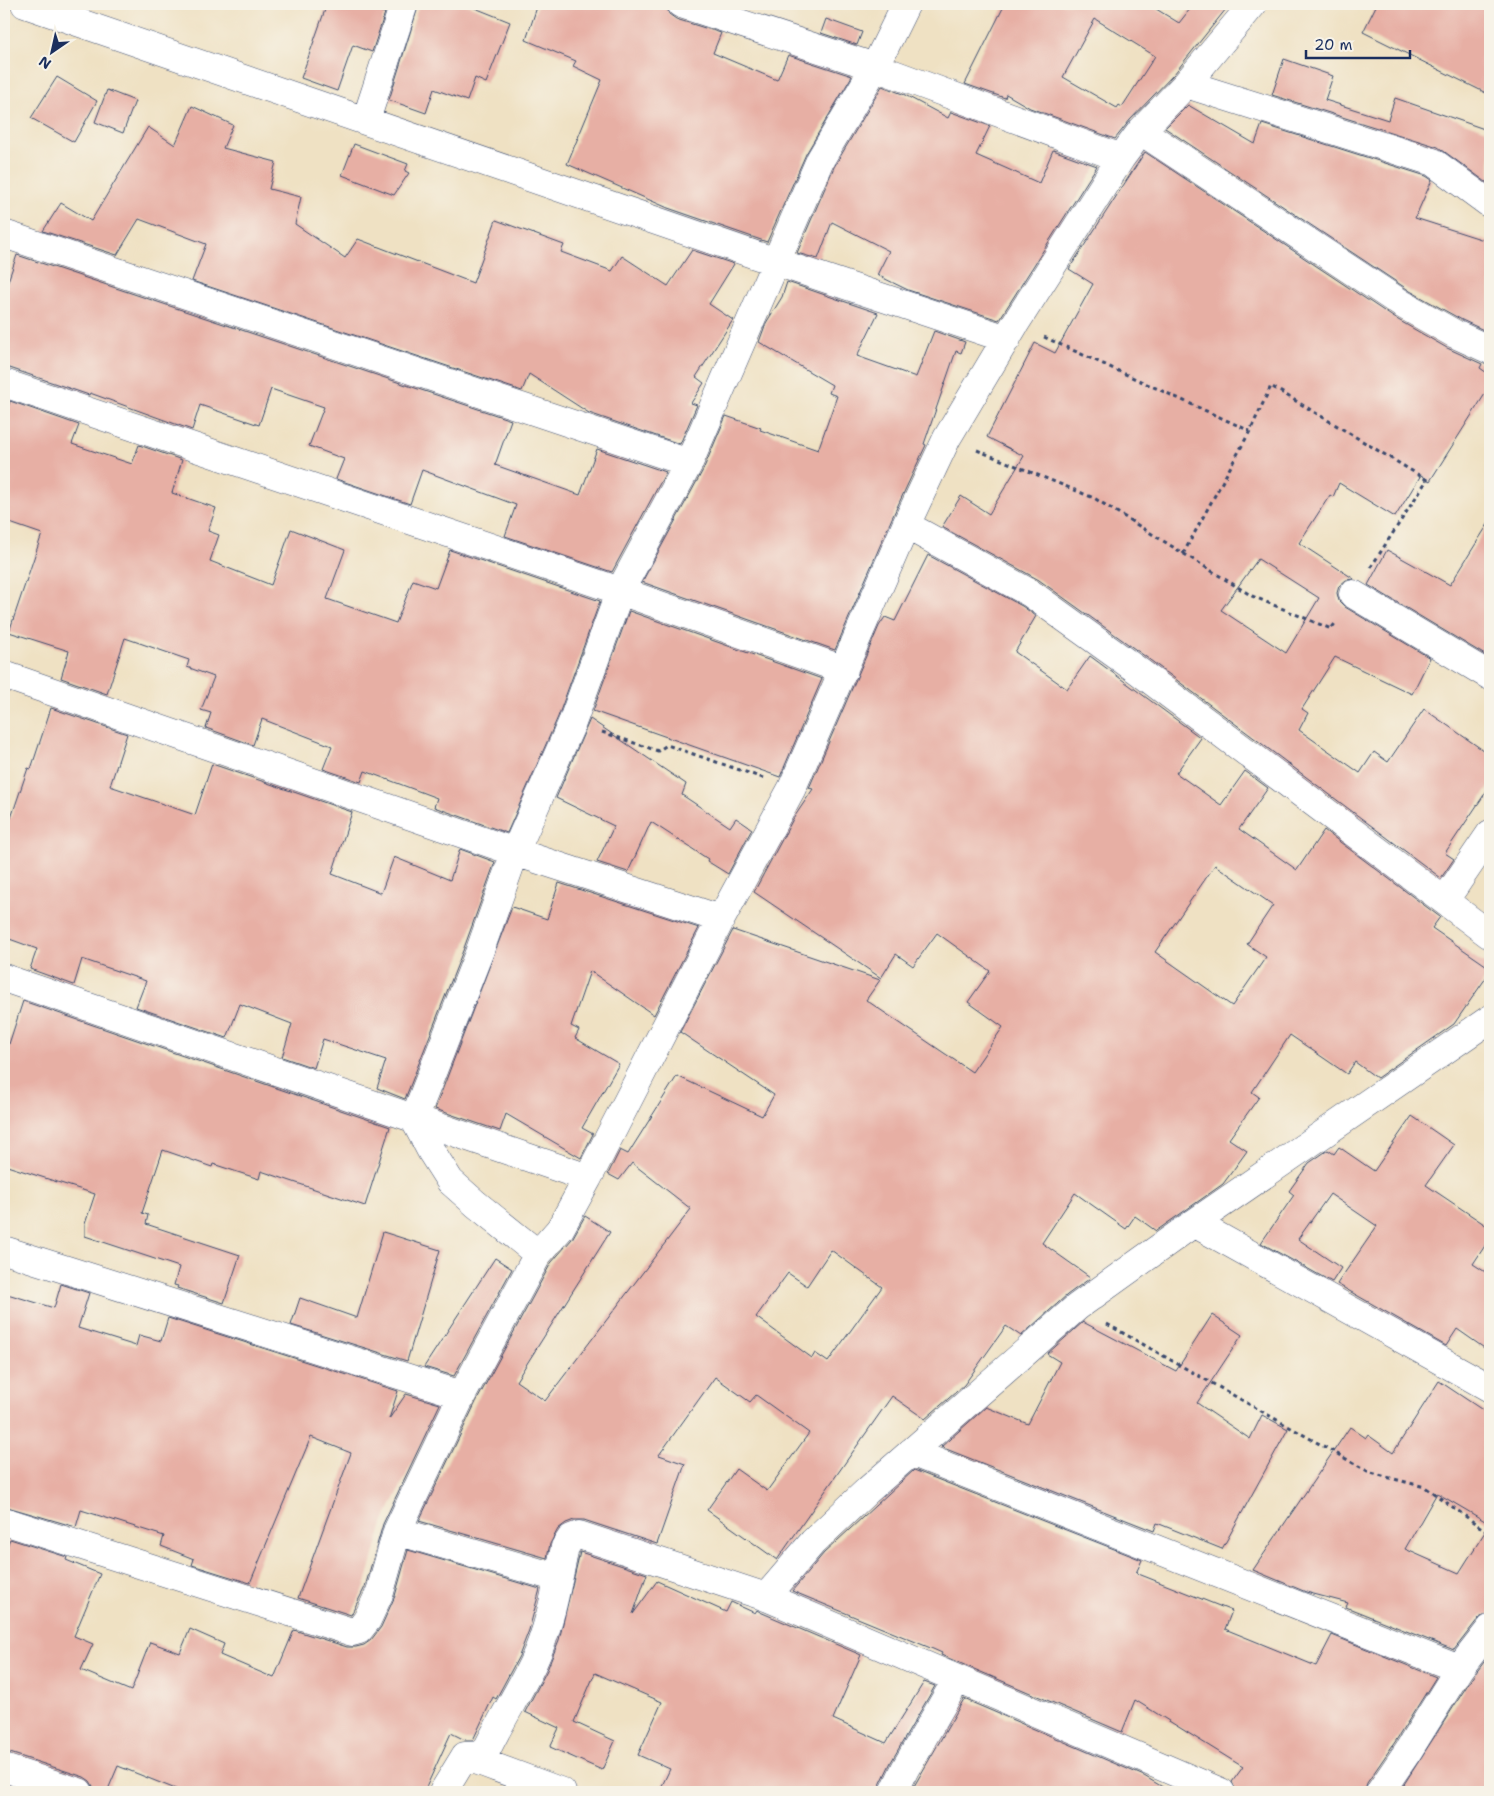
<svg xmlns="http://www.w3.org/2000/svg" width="1494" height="1796" viewBox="0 0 1494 1796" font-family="'Shantell Sans',sans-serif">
  <rect width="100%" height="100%" fill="#f7f3e8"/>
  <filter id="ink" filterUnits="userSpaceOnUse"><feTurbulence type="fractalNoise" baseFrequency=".02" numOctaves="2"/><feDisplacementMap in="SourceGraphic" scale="10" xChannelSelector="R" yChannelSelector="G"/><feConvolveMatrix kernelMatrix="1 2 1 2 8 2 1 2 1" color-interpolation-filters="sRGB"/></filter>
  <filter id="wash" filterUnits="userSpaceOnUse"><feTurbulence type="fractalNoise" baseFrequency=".0096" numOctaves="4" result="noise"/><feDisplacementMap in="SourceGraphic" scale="20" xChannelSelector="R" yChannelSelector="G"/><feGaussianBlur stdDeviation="1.12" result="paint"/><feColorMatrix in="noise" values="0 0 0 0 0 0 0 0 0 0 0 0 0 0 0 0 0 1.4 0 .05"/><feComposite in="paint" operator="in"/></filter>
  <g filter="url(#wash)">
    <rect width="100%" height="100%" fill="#efe1c3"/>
    <g id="blocks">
      <!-- building -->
      <path fill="#e7afa4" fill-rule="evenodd" d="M327 4H358L385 13 372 52 353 45 337 91 301 78Z
        M419 4H465L510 22 486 83 475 78 467 101 434 89 426 113 389 100Z
        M538 4H666L669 14 676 19 721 33 713 53 777 80 788 55 852 76 806 154 767 242 668 208 567 164 602 80 573 66 576 61 526 40Z
        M1005 4H1148L1179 23 1194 4H1230L1174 74 1130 120 1115 139 1030 108 1006 94 1005 98 965 84ZM1095 19 1155 56 1122 107 1119 105 1117 108 1063 77Z
        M1377 4H1490V95L1363 32Z
        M826 19 862 32 857 45 821 33Z
        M1284 59 1333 76 1325 100 1388 120 1395 98 1490 131V185L1438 147 1272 95Z
        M57 77 97 101 74 142 31 118Z
        M882 86 905 95 948 118 951 112 990 126 976 155 1039 183 1053 150 1097 166 999 320 908 290 877 275 889 251 832 222 818 259 797 253 834 167Z
        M107 90 135 101 123 133 95 122Z
        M1188 105 1255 144 1262 124 1426 176 1432 180 1415 218 1490 242V333L1462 320 1410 291 1165 128Z
        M192 106 233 125 223 148 276 162 269 189 301 197 295 224 345 258 358 239 473 283 496 220 564 245 561 252 612 271 622 256 668 286 692 250 734 264 709 304 733 320 696 377 704 383 691 403 697 405 680 444 589 413 529 374 522 391 192 281 206 244 139 219 117 255 43 231 61 203 91 221 148 127 175 145Z
        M354 144 408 164 405 171 409 173 394 195 342 175Z
        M1145 152 1393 317 1447 348 1482 364 1480 368 1490 375V386L1430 481 1421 475 1395 517 1339 483 1333 497 1330 495 1299 543 1354 579 1346 580 1339 586 1337 593 1339 601 1345 607 1430 658 1412 694 1335 657 1302 709 1308 713 1299 730 1360 773 1374 752 1388 762 1424 709 1490 755V786L1445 853 1454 859 1441 878 1146 657 1039 580 942 527 961 496 989 514 1024 456 987 437 1035 343 1055 353 1093 284 1069 269ZM1258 559 1319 598 1286 653 1221 610Z
        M17 255 511 420 495 465 580 495 597 449 666 472 612 572 505 536 516 505 422 470 410 504 336 479 344 459 309 446 324 407 271 389 259 425 200 405 192 430 90 393 89 395 4 366V293Z
        M787 282 878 313 857 356 916 377 934 331 965 342 961 353 956 351 924 444 926 445 892 518 835 650 642 582 703 470 726 416 761 428 760 430 818 450 837 396 829 393 832 385 759 342 766 323 782 297Z
        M10 401 79 425 72 444 132 464 139 445 182 460 172 493 216 508 208 531 219 535 210 561 271 585 291 529 345 550 327 599 396 623 413 580 436 588 450 550 600 601 558 717 507 833 434 807 437 798 365 771 361 782 323 769 332 746 262 719 253 745 206 728 211 713 201 710 214 677 187 667 189 660 125 638 107 694 61 678 69 651 9 632 42 534 4 521V419Z
        M1490 521V658L1368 585 1387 550 1450 585Z
        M928 555 1022 606 1036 616 1015 652 1067 689 1090 656 1201 738 1176 773 1221 805 1245 771 1268 788 1239 829 1297 870 1324 830 1440 917 1432 928 1490 968V972L1454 1024 1377 1078 1355 1062 1347 1074 1290 1035 1252 1092 1259 1097 1229 1139 1247 1151 1223 1184 1156 1231 1135 1216 1126 1229 1075 1193 1042 1243 1090 1277 1089 1279 1067 1295 1021 1336 1006 1326 964 1385 925 1419 892 1396 777 1560 707 1510 736 1469 767 1491 809 1433 756 1395 750 1402 715 1377 659 1455 685 1464 657 1544 584 1520H574L566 1523 558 1529 550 1544 547 1558 419 1521 476 1402 551 1263 572 1239 585 1216 610 1232 516 1381 545 1401 691 1209 632 1163 619 1180 608 1174 620 1150 628 1154 677 1076 762 1116 774 1095 680 1032 733 930 880 980 866 1000 972 1072 1003 1027 968 1002 990 971 937 933 913 966 896 954 881 978 754 892 793 819 813 789 809 788 879 626 885 617 895 621ZM1215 865 1273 905 1247 944 1266 957 1232 1006 1155 952ZM831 1250 882 1287 828 1362 815 1353 812 1358 756 1317 788 1273 807 1286Z
        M629 611 822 679 780 777 593 711Z
        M51 708 127 734 110 786 195 815 212 764 352 812 332 874 381 893 394 857 450 880 460 849 495 862 464 948 405 1099 377 1088 386 1060 323 1039 314 1068 282 1057 292 1024 240 1004 227 1038 136 1007 146 981 82 959 74 985 30 969 37 949 4 937V816L11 818 28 768 31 769Z
        M590 719 686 784 682 795 730 827 736 818 752 829 728 874 707 861 708 859 651 822 628 872 597 862 614 826 556 798Z
        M559 883 699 928 654 1015 590 971 571 1026 579 1030 575 1038 619 1064 582 1128 593 1134 581 1158 506 1114 500 1131 435 1109 512 907 547 919Z
        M23 1001 390 1127 365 1206 261 1171 259 1179 213 1164 212 1167 163 1150 142 1213 148 1215 146 1224 240 1255 224 1303 177 1288 178 1286 174 1285 179 1267 85 1236V1224L95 1194 4 1165V1042L9 1044Z
        M1412 1116 1454 1145 1426 1185 1490 1228V1238L1473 1264 1490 1275V1352L1457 1329 1446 1346 1337 1284 1377 1226 1330 1194 1298 1239 1341 1268 1332 1282 1261 1243 1294 1195 1289 1191 1309 1163 1328 1150 1334 1154 1339 1147 1374 1171Z
        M383 1232 440 1250 407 1361 291 1325 300 1298 357 1318Z
        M495 1258 512 1269 454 1376 424 1367Z
        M61 1284 89 1293 78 1328 136 1346 139 1335 161 1341 168 1318 398 1391 389 1419 406 1394 440 1404 383 1524 365 1587 351 1615 298 1598 351 1453 311 1437 250 1583 192 1565 194 1559 161 1546 164 1536 81 1510 76 1527 4 1506V1293L54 1308Z
        M1212 1315 1242 1335 1197 1403 1250 1439 1262 1415 1288 1429 1222 1549 1157 1523 1154 1531 941 1447 986 1407 1028 1424 1060 1362 1047 1354 1083 1322 1176 1371Z
        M1439 1381 1490 1415V1614L1484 1615 1478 1619 1454 1650 1346 1607 1348 1603 1306 1592 1253 1570 1350 1427 1366 1438 1368 1435 1393 1453ZM1437 1493 1490 1524 1459 1573 1405 1549Z
        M914 1470 1142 1560 1136 1573 1232 1611 1225 1629 1316 1666 1332 1635 1436 1677 1395 1742 1367 1783 1365 1792H1236L1232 1782 1243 1767 1135 1700 1122 1732 941 1655 942 1653 933 1649 792 1591 824 1553Z
        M10 1539 67 1557 66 1560 100 1574 74 1636 93 1644 81 1670 131 1691 150 1642 180 1653 190 1629 224 1644 220 1655 274 1678 294 1630 347 1647H356L364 1645 371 1640 381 1627 395 1596 408 1550 540 1589 529 1630 519 1656 496 1699 493 1697 473 1740H465L451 1733 424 1792H183L118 1766 107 1792H104L94 1788 90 1781 84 1777 4 1751V1553Z
        M580 1552 647 1574 633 1614 657 1581 726 1612 731 1602 755 1613 757 1610 760 1612 861 1655 833 1719 886 1743 924 1682 935 1686 891 1762 880 1785 879 1792H659L670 1769 638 1755 662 1702 595 1673 574 1722 615 1741 602 1770 550 1747 559 1728 525 1712 547 1670 559 1640Z
        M1490 1654V1792H1399L1472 1678Z
        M964 1699 1144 1776 1171 1792H921L913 1788Z"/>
    </g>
  </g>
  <g filter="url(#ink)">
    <use href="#blocks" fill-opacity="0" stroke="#3b4a6d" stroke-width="1"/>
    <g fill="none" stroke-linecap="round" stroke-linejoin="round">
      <!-- street casing -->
      <g stroke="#3b4a6d" stroke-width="29">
        <path id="street" d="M25 4 776 262 1007 339
          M681 4 875 67 1121 158
          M1186 84 1433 162 1490 204
          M366 120 404 4
          M1141 131 1402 304 1455 334 1490 350
          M4 234 689 463
          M4 383 620 591 844 670
          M906 525 1030 593 1137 670 1490 935
          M1353 594 1490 676
          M4 675 515 852 721 919
          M1445 900 1490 834
          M4 978 588 1178
          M1194 1223 1490 1388
          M4 1250 462 1395
          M538 1254 476 1204 450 1181 431 1151 414 1119 479 953 515 852 572 723 620 591 689 463 820 160 875 67 906 4
          M911 1452 1459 1669
          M4 1521 352 1632 359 1630 367 1620 380 1592 397 1531 462 1395 538 1254 560 1229 588 1178 721 919 792 788 906 525 947 438 1015 324 1121 158 1141 131 1186 84 1253 4
          M397 1531 558 1578
          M766 1597 813 1542 867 1491 1077 1307 1194 1223 1490 1019
          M465 1756 562 1792
          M4 1768 79 1792
          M443 1792 465 1756 484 1755C499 1723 518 1694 533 1663 550 1627 557 1585 565 1547L571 1538 579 1535 766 1597 1221 1792
          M894 1792 905 1769 957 1679
          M1380 1792 1408 1751 1459 1669 1490 1629"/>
      </g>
      <!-- path -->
      <path stroke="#3b4a6d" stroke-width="3" stroke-dasharray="4 4" stroke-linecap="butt" d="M1044 337 1250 431
        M977 450 1094 498 1252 596 1331 629 1337 621
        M1183 554 1250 431 1271 386 1427 480 1371 567
        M602 732 658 751 667 745 763 778
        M1107 1324 1371 1473 1425 1487 1490 1534"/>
      <!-- street -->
      <use href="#street" stroke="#fff" stroke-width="28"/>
    </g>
  </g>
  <!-- margin -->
  <rect width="1494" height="1796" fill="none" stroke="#f7f3e8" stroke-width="20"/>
  <!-- north arrow -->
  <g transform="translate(52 52) rotate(214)" stroke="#f7f3e8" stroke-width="4" paint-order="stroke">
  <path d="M0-4L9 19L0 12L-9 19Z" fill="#1b2f5e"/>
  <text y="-8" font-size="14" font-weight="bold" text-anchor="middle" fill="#1b2f5e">N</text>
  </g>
  <!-- scale -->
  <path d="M1306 50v8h104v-8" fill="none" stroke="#1b2f5e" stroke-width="2.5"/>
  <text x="1314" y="50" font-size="15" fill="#1b2f5e" stroke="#f7f3e8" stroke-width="4" paint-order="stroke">20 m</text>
</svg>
